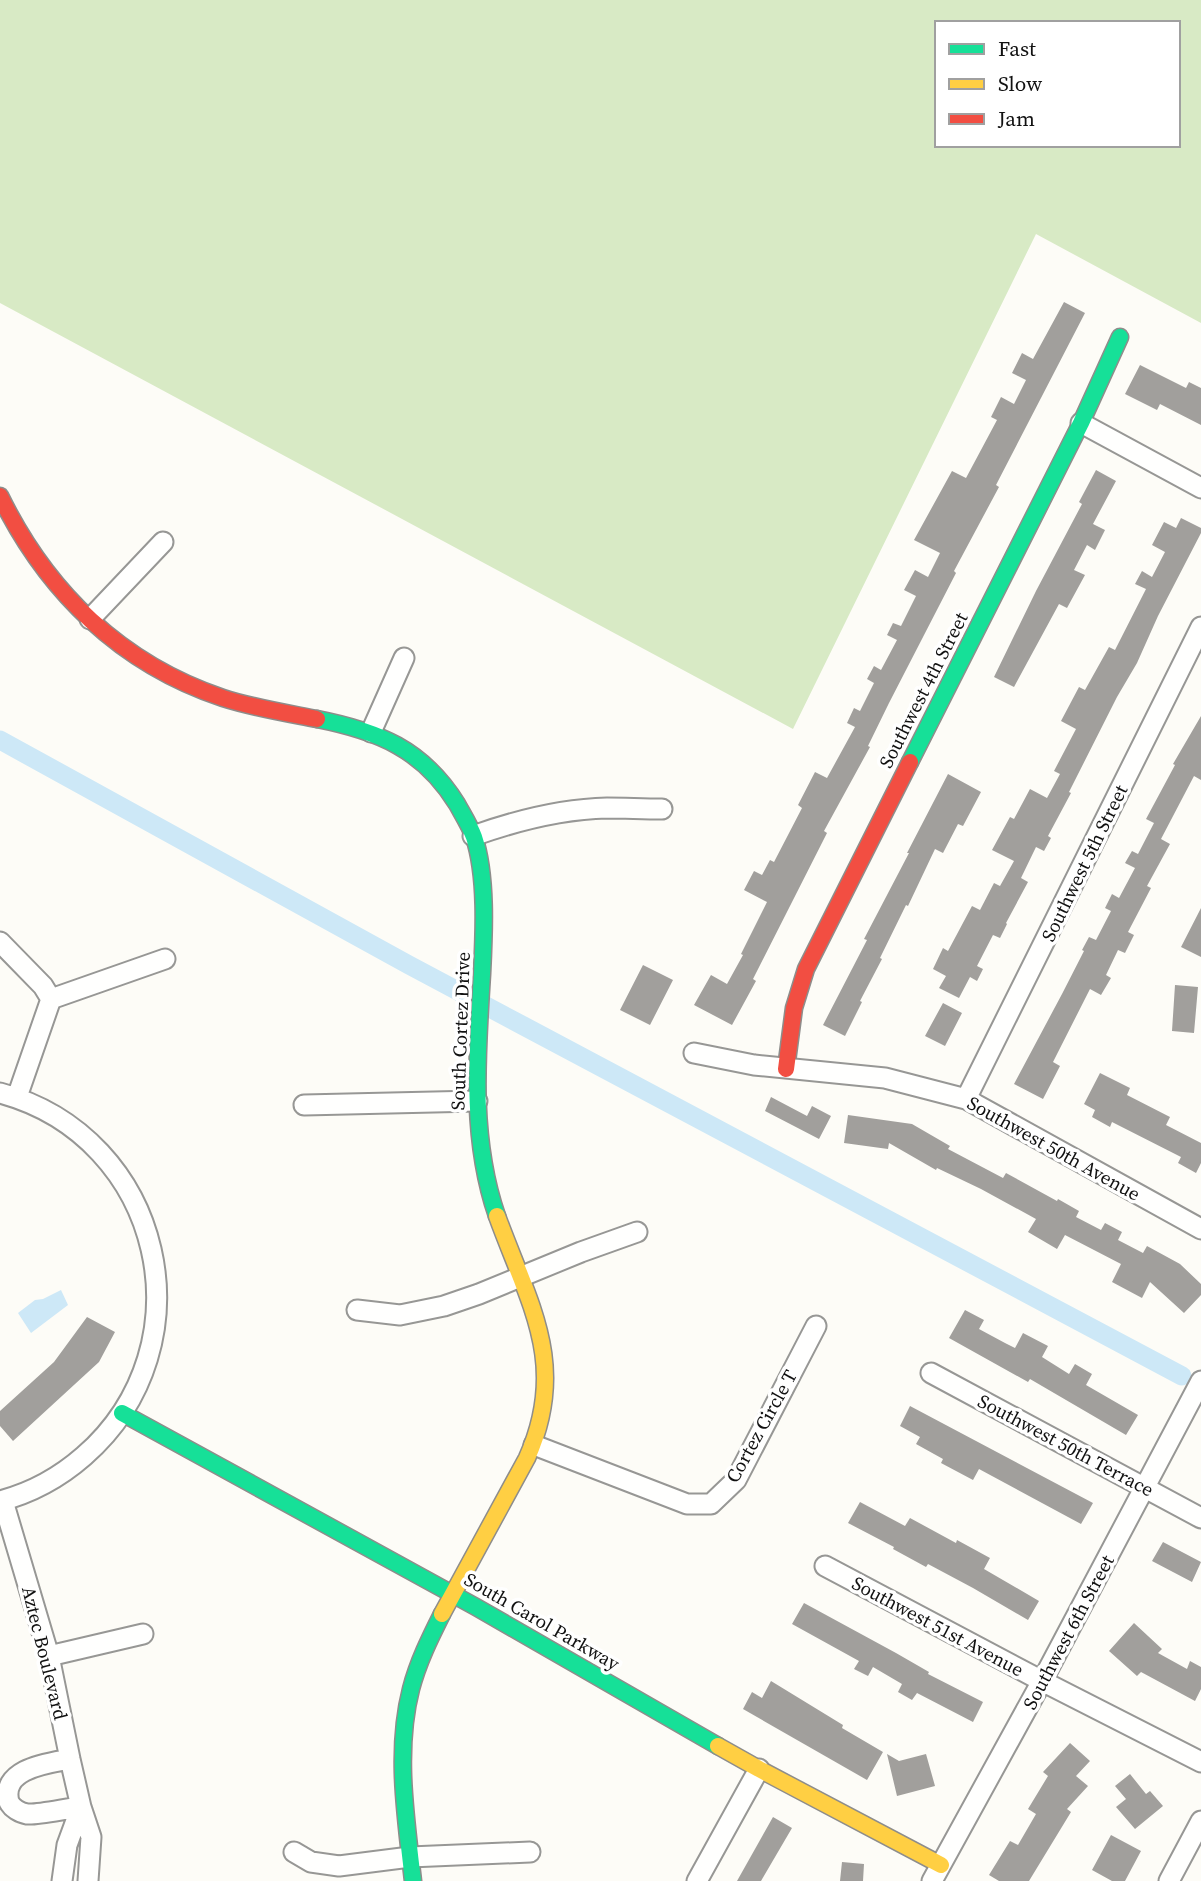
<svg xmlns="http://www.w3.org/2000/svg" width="1201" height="1881" viewBox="0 0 1201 1881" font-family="'Source Serif 4',serif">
  <rect width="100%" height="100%" fill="#fdfcf7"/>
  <!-- forest -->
  <path fill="#d8eac5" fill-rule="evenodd" d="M0 0H1201V323L1036 234 793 729 0 303ZM937 23H1178V145H937Z"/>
  <!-- water -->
  <path fill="#cde8f7" d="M61 1290 68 1305 31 1333 18 1313 35 1300 43 1299Z"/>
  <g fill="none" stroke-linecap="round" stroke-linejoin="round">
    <!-- canal -->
    <path stroke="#cde8f7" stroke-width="19" d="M0 740 409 965 1182 1376"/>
  </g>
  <!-- building -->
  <path fill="#a19f9c" d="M1064 302 1085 313 996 485 999 487 954 571 956 573 889 703 868 746 870 747 824 831 827 833 753 979 756 981 732 1025 694 1005 711 975 727 984 743 955 741 954 767 902 744 890 754 871 762 875 770 860 774 862 802 808 798 805 815 772 827 778 855 727 847 723 854 708 860 711 874 683 867 679 874 666 881 670 897 640 887 635 893 623 901 626 916 596 904 590 915 570 928 577 940 553 914 540 952 471 966 478 997 420 991 417 1001 397 1014 404 1026 380 1012 373 1022 353 1033 359Z
    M1140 365 1186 388 1189 382 1201 388V425L1160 404 1157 410 1125 394Z
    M1096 470 1116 481 1093 524 1105 530 1095 550 1087 545 1074 570 1085 575 1067 608 1059 604 1014 687 994 677 1036 591 1082 504 1079 502Z
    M1181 518 1201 528V533L1158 616 1137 663 1117 697 1069 792 1071 793 1048 836 1051 838 1044 851 1036 847 1021 878 1028 882 1006 923 1007 924 1000 938 993 935 977 966 983 969 977 981 970 977 959 998 939 988 946 976 933 969 943 948 948 951 972 906 980 910 994 883 1000 886 1014 861 992 850 1010 817 1014 819 1030 789 1047 798 1060 774 1054 771 1076 729 1061 721 1079 687 1085 690 1109 647 1115 650 1146 589 1135 584 1142 571 1152 577 1165 552 1152 545 1164 522 1176 528Z
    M1201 716V780L1194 776 1161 839 1170 844 1147 886 1151 888 1128 932 1134 935 1125 953 1118 950 1106 975 1111 978 1101 995 1090 989 1053 1062 1060 1066 1043 1099 1014 1084 1062 994 1084 951 1082 950 1089 937 1096 940 1111 911 1105 908 1112 894 1119 898 1135 868 1125 863 1132 851 1138 854 1154 823 1146 819 1175 765 1173 764Z
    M948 774 981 792 963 826 958 824 943 853 935 849 908 906 906 905 880 958 882 959 860 1001 862 1002 845 1036 823 1025 867 940 864 939 909 853H907Z
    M1201 908V957L1181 947Z
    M643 965 673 980 650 1025 620 1010Z
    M1175 985 1198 987 1194 1033 1172 1031Z
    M943 1003 962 1013 945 1046 925 1036Z
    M1100 1073 1130 1088 1127 1095 1170 1117 1166 1125 1201 1143V1163L1196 1173 1178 1163 1181 1157 1112 1122 1110 1127 1092 1117 1095 1110 1084 1104Z
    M771 1097 807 1116 812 1106 831 1116 819 1139 765 1111Z
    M848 1115 912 1124 950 1146 948 1149 1003 1178 1006 1173 1057 1201 1058 1199 1079 1211 1076 1217 1101 1230 1105 1223 1122 1232 1118 1240 1143 1253 1147 1246 1180 1264 1201 1284V1295L1184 1313 1150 1282 1142 1298 1112 1282 1121 1264 1065 1235 1057 1249 1028 1232 1036 1219 981 1189 937 1168 936 1170 889 1143 888 1149 844 1143Z
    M965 1310 984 1320 979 1329 1005 1343 1015 1348 1023 1333 1048 1346 1042 1357 1069 1374 1075 1364 1092 1374 1086 1385 1138 1415 1126 1435 1030 1379 1028 1382 949 1338Z
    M87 1317 115 1332 99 1362 13 1441 0 1426V1411L54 1362Z
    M910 1406 1093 1503 1081 1524 979 1469 973 1480 941 1463 943 1459 916 1444 920 1437 900 1426Z
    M860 1502 905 1526 910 1518 956 1543 957 1540 990 1558 984 1569 1039 1601 1028 1620 973 1588 928 1564 926 1567 893 1549 894 1547 848 1523Z
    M1163 1542 1201 1562 1192 1582 1152 1561Z
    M804 1603 896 1653 929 1672 928 1674 983 1702 973 1722 917 1693 912 1700 898 1692 902 1684 873 1667 868 1676 854 1669 859 1661 792 1624Z
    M1134 1623 1162 1649 1158 1653 1187 1669 1190 1661 1201 1667V1689L1195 1701 1141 1672 1137 1676 1109 1651Z
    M771 1681 843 1725 842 1728 883 1752 867 1780 743 1709 752 1692 762 1698Z
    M1070 1743 1090 1761 1076 1776 1088 1786 1067 1809 1071 1812 1029 1881H999L989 1875 1010 1841 1018 1845 1036 1814 1028 1809 1048 1776 1043 1772Z
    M887 1754 899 1761 926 1754 935 1786 897 1796Z
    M1130 1774 1146 1794 1150 1791 1163 1806 1135 1829 1116 1807 1126 1799 1115 1786Z
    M773 1817 792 1828 761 1881H737Z
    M1111 1835 1141 1851 1125 1881H1112L1092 1870Z
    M842 1862 864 1864 863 1881H840Z"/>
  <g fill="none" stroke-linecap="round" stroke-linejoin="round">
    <!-- street casing -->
    <g stroke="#979795" stroke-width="23">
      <path id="street" d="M1081 423 1201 488
        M90 619 163 542
        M371 732 404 658
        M473 836C515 821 562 809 607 808 625 808 643 809 662 809
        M0 942 43 986 51 999
        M51 999 165 959
        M694 1053 754 1065 885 1078 966 1099 1201 1229
        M0 1093C164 1137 211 1345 84 1456 60 1477 31 1493 0 1501
        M17 1097 51 999
        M966 1099 1201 627
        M304 1105 477 1101
        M357 1310 400 1315 444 1306 479 1294 581 1252 637 1232
        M931 1373 1201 1518
        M534 1445 687 1504H711L736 1480 816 1326
        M3 1501 49 1656 70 1759 81 1807 91 1837 88 1881
        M825 1566 1042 1681 1201 1762
        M49 1656 143 1634
        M70 1759C50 1763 0 1768 9 1802 12 1808 20 1813 27 1814 39 1815 68 1808 81 1807
        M294 1852 311 1862 339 1866 410 1857 530 1852
        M62 1881 67 1845 81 1807
        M697 1881 759 1769
        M932 1881 1042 1681 1201 1381
        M1169 1881 1201 1821"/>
    </g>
    <!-- fast casing -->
    <g stroke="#8e8d8b" stroke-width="19">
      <path id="fast" d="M317 719C378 731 423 749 457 804 463 815 470 826 474 837 487 876 484 934 482 974 477 1055 470 1138 497 1216
        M910 762 1081 423 1120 337
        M122 1413 476 1607 718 1746
        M413 1881C406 1818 395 1751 411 1689 418 1662 430 1638 442 1614"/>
    </g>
    <!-- slow casing -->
    <g stroke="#8e8d8b" stroke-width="19">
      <path id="slow" d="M442 1614 527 1458C569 1364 529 1304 497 1216
        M718 1746 759 1769 941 1865"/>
    </g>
    <!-- jam casing -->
    <g stroke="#8e8d8b" stroke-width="19">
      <path id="jam" d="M0 496C47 592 121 664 223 698 254 708 286 713 317 719
        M786 1069 794 1008 806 969 910 762"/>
    </g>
    <!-- street -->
    <use href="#street" stroke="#fffffe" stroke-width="19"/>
    <!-- fast -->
    <use href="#fast" stroke="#16e098" stroke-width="16"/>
    <!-- slow -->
    <use href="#slow" stroke="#ffcf43" stroke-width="16"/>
    <!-- jam -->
    <use href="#jam" stroke="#f24e42" stroke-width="16"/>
  </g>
  <g text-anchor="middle" stroke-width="7" stroke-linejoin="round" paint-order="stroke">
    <!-- street labels -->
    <g font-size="19" fill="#111" stroke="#fff">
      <text transform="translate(923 690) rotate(-63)" y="7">Southwest 4th Street</text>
      <text transform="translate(1084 863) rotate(-64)" y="7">Southwest 5th Street</text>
      <text transform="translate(460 1031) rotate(-88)" y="7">South Cortez Drive</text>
      <text transform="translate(1054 1148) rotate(29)" y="7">Southwest 50th Avenue</text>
      <text transform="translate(761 1426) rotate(-61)" y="7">Cortez Circle T</text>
      <text transform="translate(1066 1445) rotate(28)" y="7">Southwest 50th Terrace</text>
      <text transform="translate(542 1621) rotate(30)" y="7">South Carol Parkway</text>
      <text transform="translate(938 1626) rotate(28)" y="7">Southwest 51st Avenue</text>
      <text transform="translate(1068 1632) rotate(-62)" y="7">Southwest 6th Street</text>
      <text transform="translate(45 1653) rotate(76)" y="7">Aztec Boulevard</text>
    </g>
  </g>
  <!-- legend -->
  <rect x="935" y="21" width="245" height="126" fill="#ffffff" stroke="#a0a0a0" stroke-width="2"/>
  <rect x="949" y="44" width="35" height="10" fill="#16e098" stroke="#a0a0a0" stroke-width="2"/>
  <text x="998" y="56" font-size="21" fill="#111111">Fast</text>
  <rect x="949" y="79" width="35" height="10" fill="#ffcf43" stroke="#a0a0a0" stroke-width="2"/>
  <text x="998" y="91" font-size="21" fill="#111111">Slow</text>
  <rect x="949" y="114" width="35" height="10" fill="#f24e42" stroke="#a0a0a0" stroke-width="2"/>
  <text x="998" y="126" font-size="21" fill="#111111">Jam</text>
</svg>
